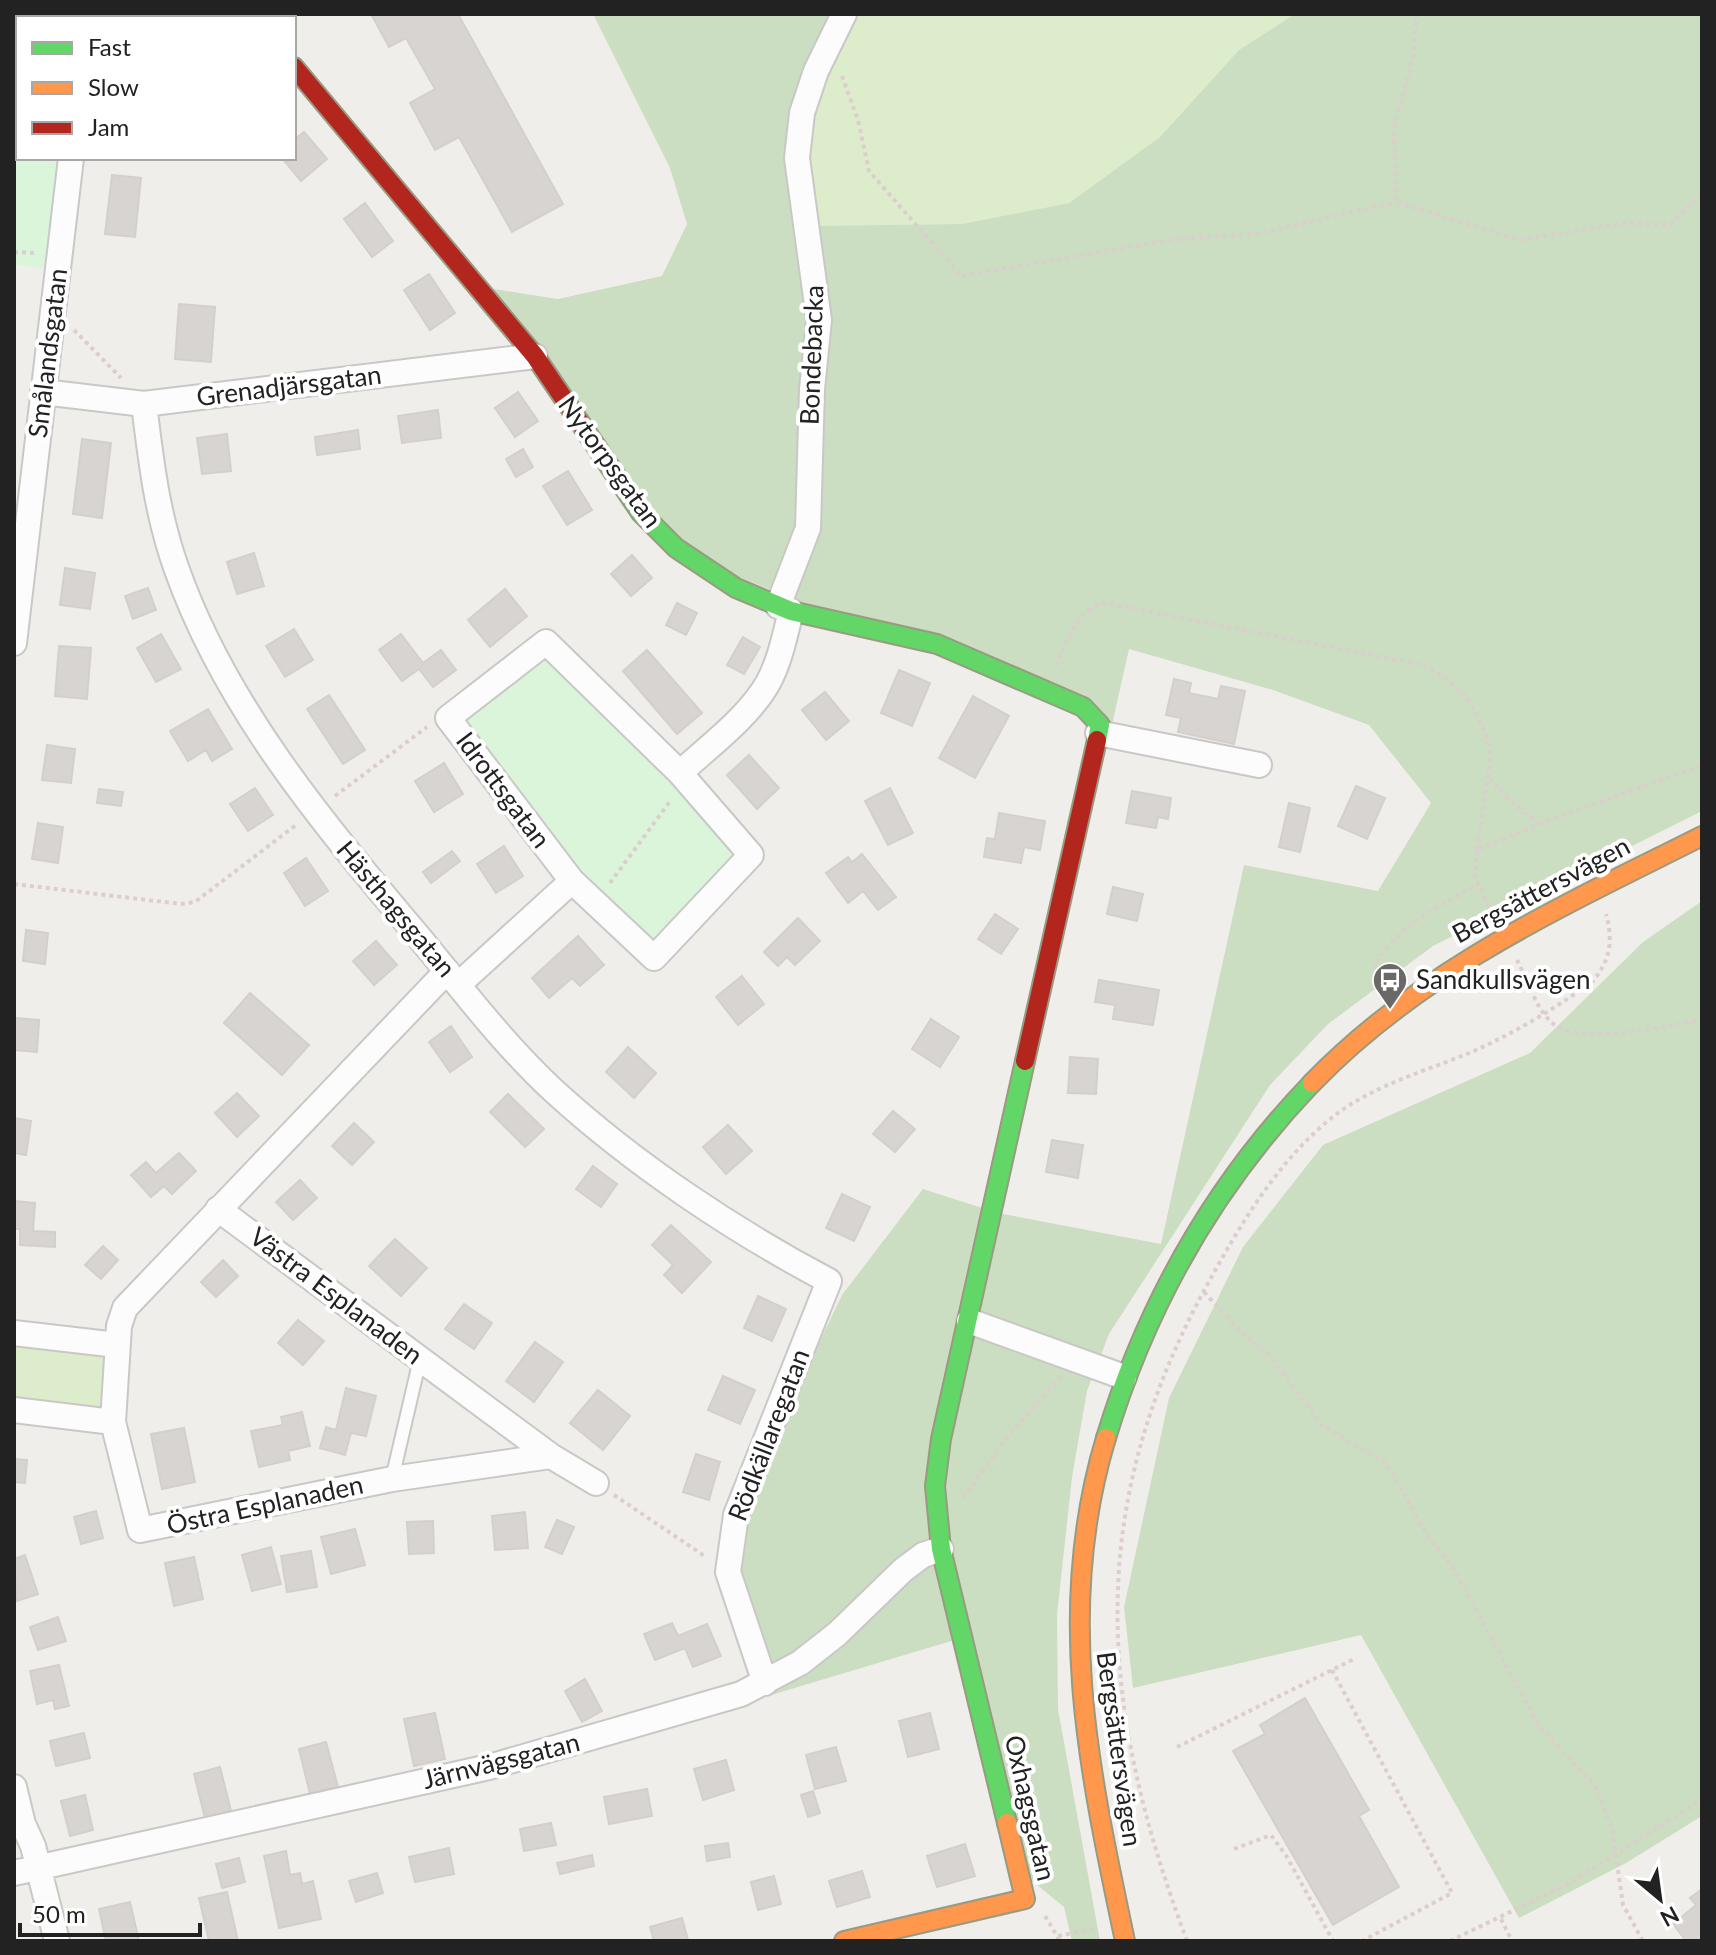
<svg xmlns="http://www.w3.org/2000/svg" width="1716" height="1955" viewBox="0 0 1716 1955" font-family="Lato,sans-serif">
  <rect width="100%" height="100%" fill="#f0eeeb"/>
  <!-- grass -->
  <path fill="#ddeccb" d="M839 14H1295L1239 50 1160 137 1069 203 962 224 804 226 797 136Z
    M14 1338 118 1350 115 1424 14 1413Z"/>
  <!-- forest -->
  <path fill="#cbdec1" d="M593 14H839L797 136 805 226 962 224 1069 203 1160 137 1239 50 1295 14H1702V811L1433 946 1328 1024 1270 1085 1109 1334 1087 1391 1072 1477 1057 1615 1058 1709 1100 1941H1072L1064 1907 1015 1867 958 1639 751 1701V1639L731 1577 743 1501 842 1295 923 1189 998 1213 1161 1244 1244 865 1378 891 1431 803 1369 725 1273 690 1129 649 1107 747 1080 712 663 547 480 287 558 299 662 276 687 224 670 168Z
    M1702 901V1816L1626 1863 1519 1918 1361 1635 1133 1688 1124 1607 1169 1398 1243 1247 1323 1145 1530 1053 1643 942Z"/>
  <!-- park -->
  <path fill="#daf5da" d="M14 14H81V18H18V158H69L60 271 14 264Z
    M549 659 749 859 655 955 579 891 449 719Z"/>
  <!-- building -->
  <path fill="#d7d4d2" stroke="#d3d0cc" stroke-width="2" d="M371 14H458L563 204 512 232 459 137 435 150 410 103 435 89 406 38 389 47Z
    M304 132 327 159 301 181 282 158H294V140Z
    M112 175 141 178 135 237 105 234Z
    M365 203 393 241 372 257 344 219Z
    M429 274 455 313 430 330 404 290Z
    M179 304 215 307 211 362 175 359Z
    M518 392 538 421 515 437 495 408Z
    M438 410 441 438 402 443 398 416Z
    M358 430 360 449 317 455 315 437Z
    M227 434 231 471 202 474 197 438Z
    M82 439 111 443 102 518 73 514Z
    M523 449 533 467 516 477 506 459Z
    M568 471 592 510 567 525 543 486Z
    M254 553 264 586 237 594 227 562Z
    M632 555 652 578 631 596 611 574Z
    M65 568 95 573 90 609 60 605Z
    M148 588 156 610 133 619 125 596Z
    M505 589 527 616 490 647 468 620Z
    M677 603 697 613 686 635 666 625Z
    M294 629 313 660 285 677 266 646Z
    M161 634 181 669 156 682 137 648Z
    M401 634 423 663 441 650 456 670 433 687 419 669 402 681 379 650Z
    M743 637 760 647 744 674 727 665Z
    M59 646 91 648 87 699 55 696Z
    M647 650 702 713 677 734 623 671Z
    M899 670 930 683 912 726 881 713Z
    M1174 679 1191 683 1189 693 1218 699 1221 686 1245 691 1234 744 1178 732 1181 718 1166 715Z
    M825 692 849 721 826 740 802 710Z
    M329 695 365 750 343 764 307 709Z
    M973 696 1009 716 975 778 939 758Z
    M208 709 232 749 212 761 206 750 188 761 170 731Z
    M47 745 75 749 71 783 42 780Z
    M749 755 779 788 757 809 727 775Z
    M444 763 463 794 434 812 415 781Z
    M1356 786 1385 798 1367 839 1338 826Z
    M255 788 273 815 248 831 230 804Z
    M890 788 913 833 888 845 865 801Z
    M99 789 123 792 121 806 97 803Z
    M1132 791 1171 798 1168 819 1158 817 1156 828 1126 823Z
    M1289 803 1310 808 1300 852 1279 847Z
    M999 813 1045 821 1040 850 1024 847 1021 863 984 857 987 838 995 839Z
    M38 823 63 827 58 863 32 859Z
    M504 846 523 876 496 893 477 864Z
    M452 851 460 861 431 883 423 872Z
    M862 854 896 897 878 910 863 891 848 903 826 873 848 857 852 862Z
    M306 858 328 891 305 906 284 873Z
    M1113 887 1143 894 1137 921 1107 914Z
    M995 914 1018 929 1001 954 978 939Z
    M798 918 820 941 795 965 787 957 778 966 764 952Z
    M26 930 48 933 45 964 23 961Z
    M578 936 604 965 580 986 572 978 549 998 532 978Z
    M376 941 397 965 374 985 353 961Z
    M742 976 764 1004 738 1025 716 997Z
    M1099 980 1159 990 1153 1025 1113 1019 1115 1005 1095 1002Z
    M250 993 309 1045 282 1075 224 1023Z
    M15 1018 39 1020 37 1052 14 1050Z
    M931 1019 959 1037 940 1067 912 1049Z
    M451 1026 472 1057 450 1072 429 1042Z
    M628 1047 656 1073 634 1098 606 1072Z
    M1070 1057 1098 1059 1096 1094 1068 1093Z
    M237 1093 259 1116 237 1137 215 1113Z
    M508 1094 544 1129 525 1147 490 1112Z
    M893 1111 915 1129 895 1152 873 1134Z
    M14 1118 31 1121 26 1155 14 1153Z
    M354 1123 374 1142 352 1165 332 1146Z
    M728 1125 752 1151 726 1174 703 1147Z
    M1052 1140 1083 1145 1078 1178 1046 1172Z
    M179 1153 196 1171 172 1194 164 1186 151 1197 131 1175 146 1162 156 1173Z
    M593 1166 617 1184 601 1207 576 1189Z
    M300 1180 317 1198 293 1220 276 1202Z
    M842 1194 870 1207 854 1241 826 1228Z
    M14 1201 35 1203 33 1231 55 1232V1247L20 1245V1229H14Z
    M671 1225 711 1262 682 1293 664 1275 673 1265 652 1245Z
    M395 1239 427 1268 401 1296 369 1266Z
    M103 1246 118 1260 101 1279 85 1265Z
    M223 1260 238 1276 216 1297 201 1282Z
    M758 1296 786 1309 772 1341 744 1328Z
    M464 1304 492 1323 474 1349 445 1329Z
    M298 1320 324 1341 303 1365 278 1343Z
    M535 1342 563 1362 534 1402 506 1381Z
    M723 1376 755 1390 740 1424 708 1410Z
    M346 1388 376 1396 366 1436 351 1433 345 1455 320 1448 326 1427 336 1430Z
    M598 1390 630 1416 603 1450 570 1423Z
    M302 1412 310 1446 288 1451 290 1460 259 1467 251 1431 283 1425 281 1417Z
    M184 1428 195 1482 162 1489 151 1434Z
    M696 1454 720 1462 709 1500 683 1492Z
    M14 1459 27 1460 25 1483 14 1482Z
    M96 1511 103 1538 81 1544 74 1517Z
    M525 1512 528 1548 495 1550 492 1516Z
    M557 1520 574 1527 562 1554 545 1547Z
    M433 1521 434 1553 409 1554 407 1522Z
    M355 1529 365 1565 331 1574 321 1537Z
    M271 1547 281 1584 252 1591 242 1555Z
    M311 1551 317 1587 287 1592 281 1556Z
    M25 1555 38 1594 17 1601 14 1559Z
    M194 1557 203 1599 174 1606 165 1563Z
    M58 1617 66 1641 38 1650 30 1627Z
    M672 1623 678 1636 707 1624 721 1656 693 1667 685 1648 655 1660 644 1634Z
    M59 1665 69 1706 55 1709 53 1700 37 1704 30 1671Z
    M585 1679 602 1711 582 1722 565 1691Z
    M1305 1698 1369 1810 1359 1816 1399 1887 1333 1925 1233 1751 1265 1734 1260 1725Z
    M435 1713 445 1759 414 1766 404 1719Z
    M930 1713 939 1749 908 1757 899 1721Z
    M84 1733 90 1758 56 1766 50 1741Z
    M326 1742 338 1787 310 1794 299 1749Z
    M836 1747 846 1781 815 1789 806 1755Z
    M726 1760 734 1790 703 1800 694 1769Z
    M220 1767 231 1811 205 1818 194 1774Z
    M647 1789 652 1816 609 1824 604 1797Z
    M813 1791 820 1813 808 1817 801 1795Z
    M85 1795 93 1830 70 1836 61 1801Z
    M551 1823 556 1845 524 1851 520 1829Z
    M728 1843 730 1857 707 1861 705 1846Z
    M965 1844 975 1876 937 1887 927 1856Z
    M449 1848 454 1874 415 1882 409 1857Z
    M286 1851 290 1875 300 1873 302 1884 313 1881 321 1919 279 1928 264 1856Z
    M592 1855 594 1866 560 1874 557 1863Z
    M239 1858 245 1882 222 1888 216 1864Z
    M862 1871 870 1897 837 1907 829 1881Z
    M377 1873 383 1893 356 1902 349 1881Z
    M774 1876 781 1904 758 1910 751 1882Z
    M1702 1889V1941H1686L1673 1924 1696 1905 1690 1898Z
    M227 1892 238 1941H209L199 1898Z
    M130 1902 139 1941H106L99 1909Z
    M682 1918 688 1940 654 1941 650 1927Z"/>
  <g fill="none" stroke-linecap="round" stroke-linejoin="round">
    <!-- lane casing -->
    <g stroke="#c9c8c7" stroke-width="16">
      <path id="lane" d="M392 1479 420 1359"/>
    </g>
    <!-- street casing -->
    <g stroke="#c9c8c7" stroke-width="28">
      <path id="street" d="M249 14 253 18
        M85 18V14
        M43 392 144 404 535 356
        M144 404C151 461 157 515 177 570 227 711 328 829 423 942 465 993 506 1047 555 1092 634 1164 734 1231 829 1281L736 1515 728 1572 765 1683
        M778 606 808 528 812 389 819 320 797 158 802 113 816 71 844 14
        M14 643 71 158
        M1098 733 1259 765
        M680 773C709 746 748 718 768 683 780 661 785 635 791 611
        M447 971 125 1308 119 1326 113 1422 140 1530 392 1479 551 1456
        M459 984 572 881 654 958 751 855 680 773 546 642 448 718 572 881
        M218 1209 551 1456 596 1483
        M969 1321 1124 1377
        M14 1333 117 1345
        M14 1410 113 1422
        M14 1787 23 1824 33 1846 57 1941
        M14 1873 489 1767 741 1694 800 1663 837 1634 903 1570 923 1555 941 1549"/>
    </g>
    <!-- fast casing -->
    <g stroke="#999a82" stroke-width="22">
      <path id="fast" d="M585 430 641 513 676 548 736 588 791 611 937 644 1083 707 1100 725 1097 740
        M1106 1438C1147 1303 1214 1185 1312 1083
        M1007 1823 941 1549 935 1486 941 1439 1025 1061"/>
    </g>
    <!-- slow casing -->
    <g stroke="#999a82" stroke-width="22">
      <path id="slow" d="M1312 1083C1422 969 1563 906 1702 836
        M1106 1438C1054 1610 1089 1771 1125 1941
        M844 1941 1025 1899 1007 1823"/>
    </g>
    <!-- jam casing -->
    <g stroke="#999a82" stroke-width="22">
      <path id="jam" d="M294 67 535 356 585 430
        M1025 1061 1097 740"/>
    </g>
    <!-- path -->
    <path stroke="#dccecd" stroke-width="4" stroke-dasharray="4 4" stroke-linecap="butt" d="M1417 14 1413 57 1394 128 1396 202 1519 240 1624 223 1670 225 1702 193
      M1497 14H1521
      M842 76 858 120 869 171 961 276 1170 240 1261 233 1396 202
      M14 116 18 110
      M14 252 36 253
      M74 330 121 378
      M1056 666C1067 643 1076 608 1105 603L1423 665 1441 675 1467 697 1485 732 1491 753 1477 850 1539 824 1509 800 1490 779
      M335 796 427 727
      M1539 824 1702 765
      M1477 850 1475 878 1492 912
      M610 883 671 800
      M14 884 181 904 195 902 296 825
      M1517 960C1527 979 1535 1006 1550 1021 1577 1049 1666 1025 1702 1020
      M1379 985 1374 970C1388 928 1443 905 1478 884
      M1204 1292 1237 1328 1270 1356 1322 1425 1386 1463 1429 1538 1454 1569 1540 1728 1595 1785 1612 1828 1623 1905 1643 1941
      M614 1495 706 1557
      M963 1498 1009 1435 1060 1377
      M1332 1670 1452 1893 1362 1941
      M1177 1747 1354 1659
      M1234 1849 1271 1835 1287 1857 1333 1941
      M1045 1916 1060 1941
      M1501 1919 1512 1941
      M1058 1936 1093 1929
      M1187 1941C1099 1706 1083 1512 1207 1285 1239 1227 1273 1169 1323 1125 1367 1086 1422 1073 1474 1051 1516 1032 1556 1008 1593 981 1611 959 1613 940 1606 914
      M1450 1941 1570 1883 1702 1800"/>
    <!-- lane -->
    <use href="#lane" stroke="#fdfcfc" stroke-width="12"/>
    <!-- street -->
    <use href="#street" stroke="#fdfcfc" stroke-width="24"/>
    <!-- fast -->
    <use href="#fast" stroke="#63d668" stroke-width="18"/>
    <!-- slow -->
    <use href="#slow" stroke="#ff974d" stroke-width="18"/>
    <!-- jam -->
    <use href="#jam" stroke="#b3261e" stroke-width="18"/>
  </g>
  <!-- icons -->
  <defs>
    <g id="bus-pin" transform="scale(1.8)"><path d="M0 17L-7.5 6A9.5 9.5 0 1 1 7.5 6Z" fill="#6a6968" stroke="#fff"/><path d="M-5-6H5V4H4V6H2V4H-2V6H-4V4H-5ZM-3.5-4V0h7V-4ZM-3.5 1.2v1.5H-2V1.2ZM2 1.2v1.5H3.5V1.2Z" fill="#fff"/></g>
  </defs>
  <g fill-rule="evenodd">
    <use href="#bus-pin" x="1390" y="980"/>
  </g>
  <g text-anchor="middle" stroke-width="8" stroke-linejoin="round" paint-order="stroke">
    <!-- street labels -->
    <g font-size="26" fill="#222" stroke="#fff">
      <text transform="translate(48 353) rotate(-83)" y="9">Smålandsgatan</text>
      <text transform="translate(812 355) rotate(-88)" y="9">Bondebacka</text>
      <text transform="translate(289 386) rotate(-7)" y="9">Grenadjärsgatan</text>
      <text transform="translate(610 462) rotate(54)" y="9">Nytorpsgatan</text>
      <text transform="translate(503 790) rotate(53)" y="9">Idrottsgatan</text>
      <text transform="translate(1541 890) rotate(-28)" y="9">Bergsättersvägen</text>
      <text transform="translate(396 909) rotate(50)" y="9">Hästhagsgatan</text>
      <text transform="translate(336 1296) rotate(37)" y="9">Västra Esplanaden</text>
      <text transform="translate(769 1435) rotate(-69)" y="9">Rödkällaregatan</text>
      <text transform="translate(265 1505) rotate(-12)" y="9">Östra Esplanaden</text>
      <text transform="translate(1119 1749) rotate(82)" y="9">Bergsättersvägen</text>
      <text transform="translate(501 1761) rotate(-14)" y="9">Järnvägsgatan</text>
      <text transform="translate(1030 1808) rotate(77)" y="9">Oxhagsgatan</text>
    </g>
    <!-- poi labels -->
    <g font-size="26" fill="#222" stroke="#fff" text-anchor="start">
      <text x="1416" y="989">Sandkullsvägen</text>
    </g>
  </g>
  <!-- border -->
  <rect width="1716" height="1955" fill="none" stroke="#222222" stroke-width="32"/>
  <!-- legend -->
  <rect x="16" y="16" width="280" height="144" fill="#ffffff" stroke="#a7a7a7" stroke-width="2"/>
  <rect x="32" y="42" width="40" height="12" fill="#63d668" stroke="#a7a7a7" stroke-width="2"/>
  <text x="88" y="56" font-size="24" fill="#222222">Fast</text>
  <rect x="32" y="82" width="40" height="12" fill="#ff974d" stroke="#a7a7a7" stroke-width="2"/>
  <text x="88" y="96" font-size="24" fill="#222222">Slow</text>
  <rect x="32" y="122" width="40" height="12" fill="#b3261e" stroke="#a7a7a7" stroke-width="2"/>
  <text x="88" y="136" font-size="24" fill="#222222">Jam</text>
  <!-- north arrow -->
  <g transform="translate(1660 1899) rotate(151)" stroke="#ffffff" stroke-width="6" paint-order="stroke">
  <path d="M0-6L14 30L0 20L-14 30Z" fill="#222222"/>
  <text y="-12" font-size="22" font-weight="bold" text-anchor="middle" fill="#222222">N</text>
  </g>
  <!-- scale -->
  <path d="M20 1923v12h180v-12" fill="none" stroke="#222222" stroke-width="4"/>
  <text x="32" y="1923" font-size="24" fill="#222222" stroke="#ffffff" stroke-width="6" paint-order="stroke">50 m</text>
</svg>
